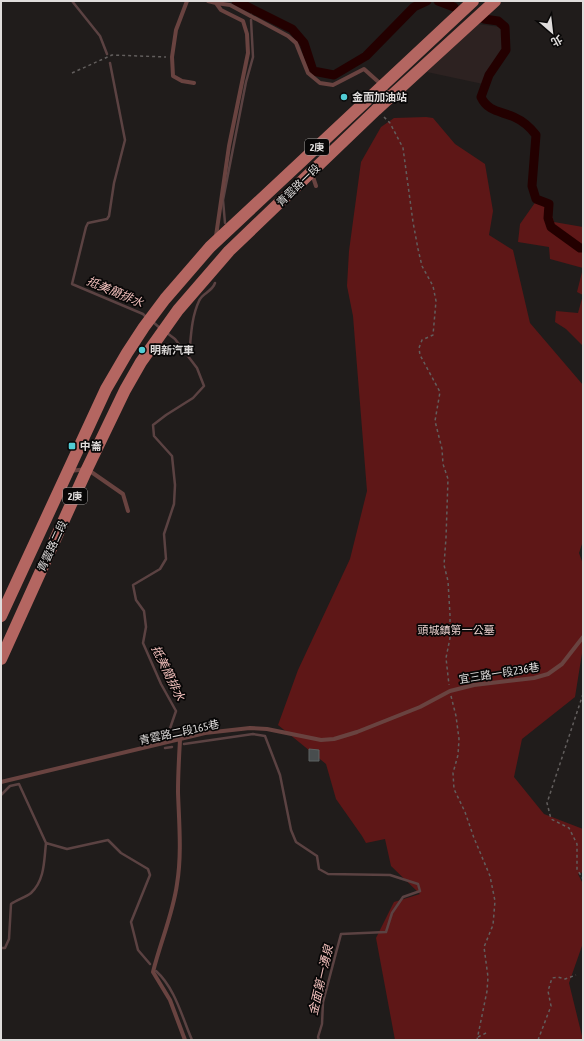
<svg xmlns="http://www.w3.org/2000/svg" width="584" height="1041" viewBox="0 0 584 1041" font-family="'Asap Condensed','Noto Sans TC',sans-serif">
  <rect width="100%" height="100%" fill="#201c1b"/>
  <!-- built -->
  <path fill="#2d2221" d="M477 24 500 27 504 38 503 47 483 84 427 72Z"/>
  <!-- green -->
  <path fill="#5e1717" d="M426 117 433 118 455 144 485 164 493 211 489 235 513 250 530 323 583 385V541L579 553 583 564V647L575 697 522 739 514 777 544 814 583 829V872L578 874 583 884V943L569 983 583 1040H395L376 938 394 902 420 894 391 866 385 839 366 843 362 836 336 799 326 764 278 725 298 670 350 559 367 491 353 316 347 286 349 251 361 162 381 127 394 118Z
    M539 197 548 203 554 222 583 227V268L550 259 549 247 518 242 520 224Z
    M583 268V346L566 329 555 322 556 311 578 313 583 295 577 292Z"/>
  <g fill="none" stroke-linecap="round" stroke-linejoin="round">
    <!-- stream -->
    <path stroke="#5b4242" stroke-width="2.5" d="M72 1 100 36 107 54
      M251 8 252 13
      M110 63 125 140 114 183 109 216 107 219 88 223 86 227 72 284 143 314 147 318
      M225 223 223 200 246 82 253 57 251 20
      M153 322 161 329
      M189 356C191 338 191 318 199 301 202 293 212 292 215 283
      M166 740 176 711 161 684 143 643 146 627 144 611 136 600 133 585 160 569 166 559 164 534 174 504 175 485 172 456 154 436 153 425 166 415 193 398 204 386 197 368 175 339 167 333
      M184 744 253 734 265 736 280 775 291 830 296 842 317 856 319 869 328 874 390 875 418 884 420 891 403 897 392 913 386 932 341 934 323 1002 322 1024 318 1037 319 1040
      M165 748 172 747
      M10 786 19 784 46 843 67 849 108 840 121 853 148 869 150 875 131 922 138 950 150 964
      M1 795 10 786
      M1 948H5L9 939 11 904C17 900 26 897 31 893 45 880 44 860 46 843
      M156 971C175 988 182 1017 192 1040"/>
    <!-- canal -->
    <path stroke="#230000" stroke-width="9" d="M236 1 292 29 304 43 313 71 334 75 366 56 414 7 427 1
      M438 1 454 7
      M484 19 498 21 505 27 506 50 489 75 481 97C488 112 501 111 514 117 523 121 530 127 536 135L532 186 536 199 549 204 548 218 551 227 580 248H583"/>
  </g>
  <!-- building -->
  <path fill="#484d4e" stroke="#5c6262" d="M309 749 319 750V761H309Z"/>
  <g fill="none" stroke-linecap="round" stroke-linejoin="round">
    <!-- path -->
    <path stroke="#625e5d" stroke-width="1.5" stroke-dasharray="3 3" stroke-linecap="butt" d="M72 73 112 55 166 57
      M384 117 390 123 403 148 413 222 418 249 422 266 433 286 436 301 433 335 422 340 419 348 420 355 440 392 435 421 442 449 443 464 448 479 446 538 444 565 448 581 450 615V638L446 658 449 685
      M583 694 547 803 551 819 569 828 577 844V869L583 879
      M451 696 456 716 459 739 458 755 453 773 454 789 465 812 474 838 490 876 495 901 493 925 484 947 488 977 487 991 477 1040
      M478 1037 488 1032
      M538 1040 551 1006 548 991 552 978 558 977 565 979 576 975"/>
    <!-- service -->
    <path stroke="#694340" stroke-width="4" d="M187 1 176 30 172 57 173 76 182 81 194 83
      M208 1 216 3 221 10 243 21 247 34 248 53 229 146 216 236
      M216 3 230 5 288 36 296 43 308 73 320 83 333 85 364 69 383 86 389 96
      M312 174 316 186
      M70 471 87 469 123 494 128 511
      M180 740C179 757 178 775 178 792 179 823 182 854 177 884 173 914 160 943 153 972L170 1000 185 1040
      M1 782 205 733 250 728 267 729 321 740 334 739 357 732 420 707 450 691 474 685 534 678 548 674 562 664 583 637"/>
    <!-- primary -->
    <path stroke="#b46661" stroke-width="12" d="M1 616 106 389 127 353 144 327 165 299 210 247 473 1
      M1 659 87 469 125 390 141 362 178 310 229 251 376 110 495 1"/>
  </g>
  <!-- markers -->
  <g fill="#51ccd4" stroke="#080707" stroke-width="1.5">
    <circle cx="344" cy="97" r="4"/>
    <circle cx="142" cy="350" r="4"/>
    <rect x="68" y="442" width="8" height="8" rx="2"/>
  </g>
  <g text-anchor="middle" stroke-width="3.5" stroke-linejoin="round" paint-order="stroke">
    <!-- shield labels -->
    <g fill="#080707" stroke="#9e9c9b" stroke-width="1">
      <rect x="305" y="139" width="24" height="16" rx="3"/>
      <rect x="63" y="488" width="24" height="16" rx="3"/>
    </g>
    <g font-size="10" font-weight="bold" fill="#dfdcdb">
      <text x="317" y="151">2庚</text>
      <text x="75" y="500">2庚</text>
    </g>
    <!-- poi labels -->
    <g font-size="11" font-weight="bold" fill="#dfdcdb" stroke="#080707" text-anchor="start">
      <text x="352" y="101">金面加油站</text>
      <text x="150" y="354">明新汽車</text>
      <text x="80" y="450">中崙</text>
    </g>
    <!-- street labels -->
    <g font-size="11" fill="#dfdcdb" stroke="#080707">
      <text transform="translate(298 185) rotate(-44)" y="4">青雲路一段</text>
      <text transform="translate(52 546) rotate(-65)" y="4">青雲路二段</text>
      <text transform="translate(499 673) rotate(-9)" y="4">宜三路一段236巷</text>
      <text transform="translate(179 732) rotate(-12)" y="4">青雲路二段165巷</text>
    </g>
    <!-- park labels -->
    <g font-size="11" fill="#edd3d0" stroke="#080707">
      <text x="456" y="634">頭城鎮第一公墓</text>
    </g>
    <!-- water labels -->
    <g font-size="12" font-style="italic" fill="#f5c2be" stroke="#080707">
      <text transform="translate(115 292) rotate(23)" y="4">抵美簡排水</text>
      <text transform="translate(168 673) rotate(64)" y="4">抵美簡排水</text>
      <text transform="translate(321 980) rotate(-77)" y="4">金面第一湧泉</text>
    </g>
  </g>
  <!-- border -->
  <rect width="584" height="1041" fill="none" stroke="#dfdcdb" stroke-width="4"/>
  <!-- north arrow -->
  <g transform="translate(552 32) rotate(152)" stroke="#080707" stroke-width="3" paint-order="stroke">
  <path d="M0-3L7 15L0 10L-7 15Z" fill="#dfdcdb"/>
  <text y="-6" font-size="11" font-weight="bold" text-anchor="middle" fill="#dfdcdb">北</text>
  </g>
</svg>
